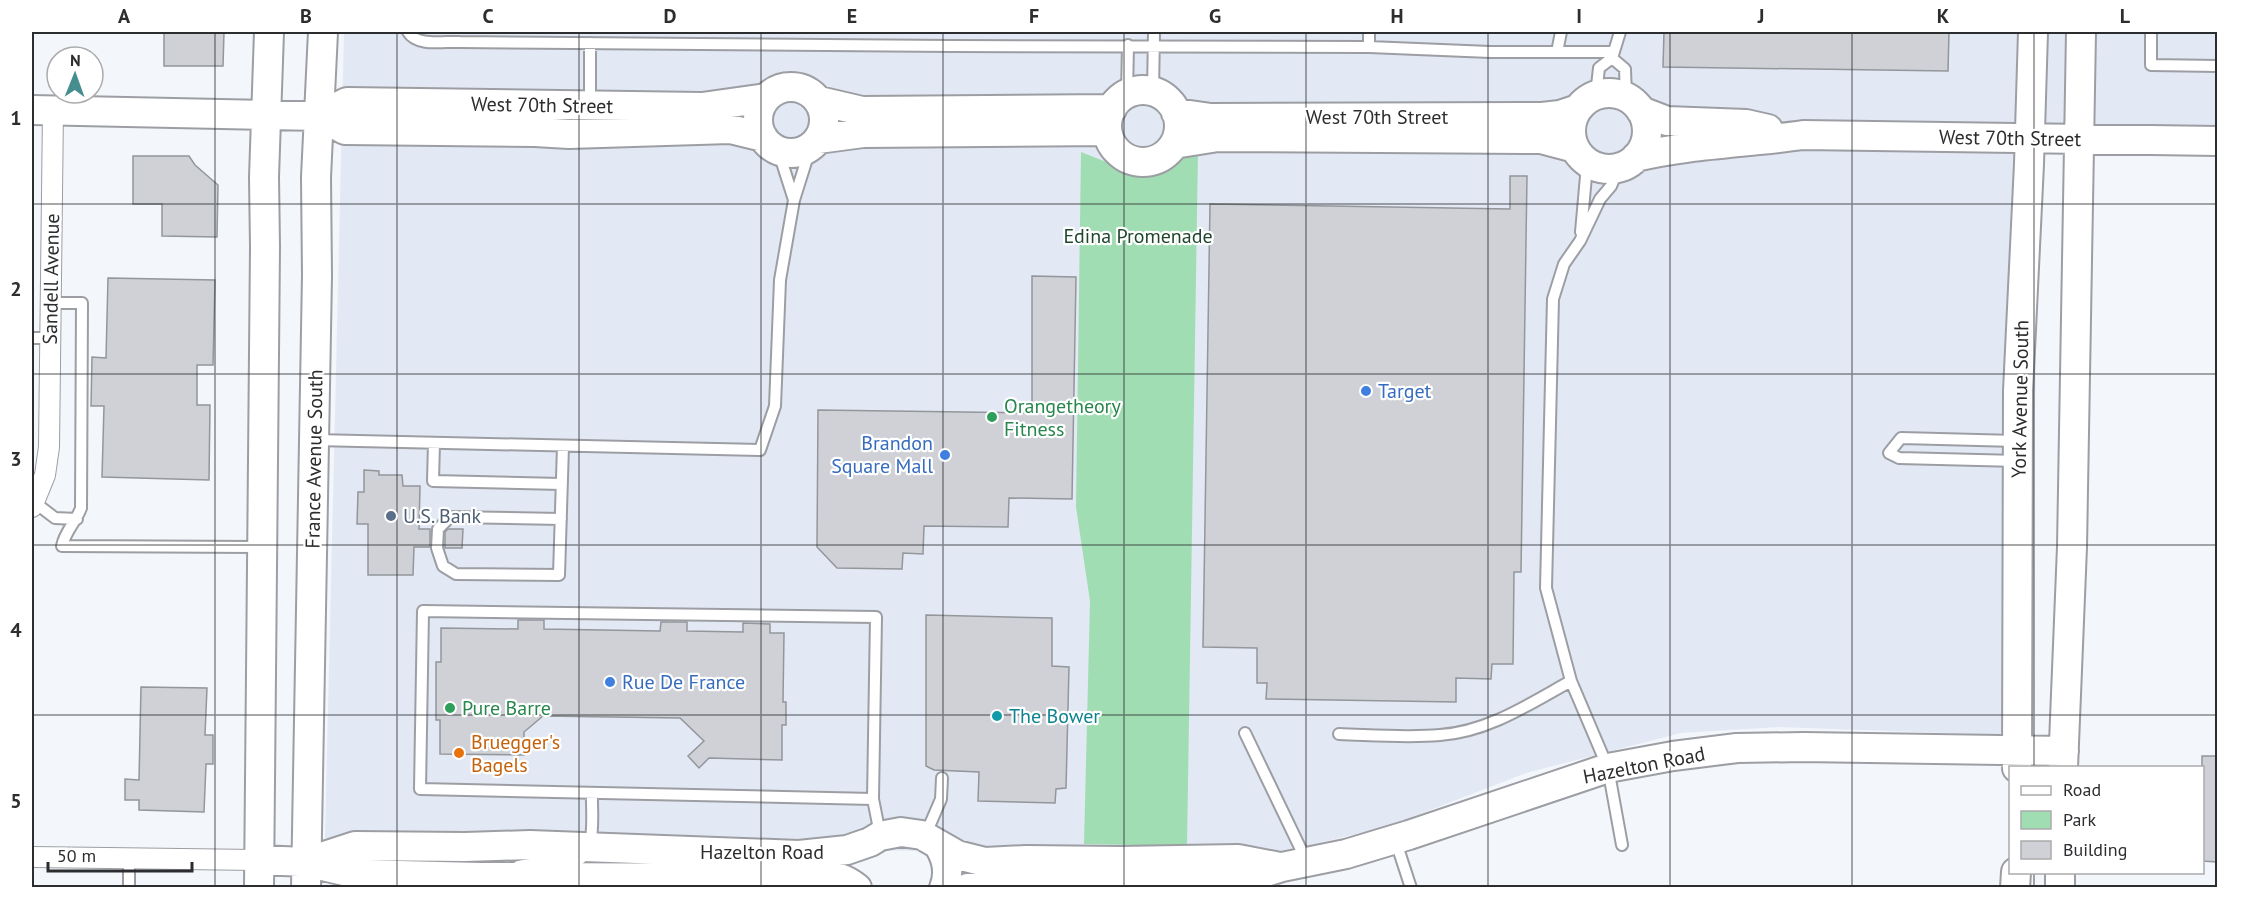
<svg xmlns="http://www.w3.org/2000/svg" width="2249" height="919" viewBox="0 0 2249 919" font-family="'PT Sans',sans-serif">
  <rect width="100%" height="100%" fill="#f3f6fa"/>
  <!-- built -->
  <path fill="#e2e9f5" d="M344 32H2217V129L2040 128 2029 736 1779 727 1681 733 1526 773 1389 826 1302 847 1230 858 325 838Z"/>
  <!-- green -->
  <path fill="#a0ddb2" d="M1198 151 1187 846 1084 844 1090 601 1076 507 1081 152 1119 167 1159 169Z"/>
  <!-- building -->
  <path fill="#cfd1d6" stroke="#93969a" stroke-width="1.5" d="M164 32H224L223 66H164Z
    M1664 32H1949L1948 71 1663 67Z
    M133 156H189L195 165 218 185 217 237 162 236V204H133Z
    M1510 176H1527L1521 572H1514L1513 664H1492L1491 679 1456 678V702L1266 699 1267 683H1257V648L1203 647 1210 204 1510 209Z
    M1032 276 1076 277 1072 499 1009 498 1008 527 924 526 923 554 903 553 902 569 837 568 817 547 818 410 1032 413Z
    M108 278 215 280 213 365H197V405H210L209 480 102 477 104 406H91L92 357 106 358Z
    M364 470 379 471V475H402L403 486H420L419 529H430V547H414L413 575H368V524H357L358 492H364Z
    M448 529H463L462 548H445V532Z
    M926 615 1052 618V666L1069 667 1066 788 1056 789 1055 803 978 801 979 772 934 770 926 766Z
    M518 620H544V629L660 631 661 622H687V631L743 632V623L770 624V633H784L783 702H786V725H782V760L709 758 699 768 688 756 704 741 680 718 543 716 524 732V755L440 754V720H436V662H441V628L518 629Z
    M141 687 207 688 205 735H213V764H206L204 812 139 810V800H125V779L139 780Z
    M2202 756H2217V862L2202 861Z"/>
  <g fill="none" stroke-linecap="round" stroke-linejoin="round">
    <!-- lane casing -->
    <g stroke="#9c9ea3" stroke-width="14">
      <path id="lane" d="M408 32C417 47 444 41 460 42L952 46 1369 47 1490 52H1612
        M2151 32V65L2218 66
        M1369 47V32
        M1557 52 1561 32
        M1612 58 1625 69 1626 97
        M1153 92 1154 32
        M1127 94 1128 45
        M1596 95 1599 68 1612 58 1620 32
        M590 106V43
        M778 150 794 200
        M1619 167 1611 186 1600 199 1580 241 1564 264 1553 299 1546 588 1571 681 1608 768 1622 845
        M1581 232 1586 176 1584 160
        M51 303H82L81 508C76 522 65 531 62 546L261 547
        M32 338H50
        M315 440 760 450 775 406 780 280 794 200 811 146
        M2016 441 1901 438 1889 453 1899 458 2018 461
        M434 443 433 481 562 484
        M34 502 55 518 77 519
        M561 519 450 517 438 529 437 548 443 566 456 574 559 575 563 446
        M423 611 876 617 873 799 420 789Z
        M1245 733 1307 862
        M1339 734C1372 735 1407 738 1440 735 1488 732 1531 703 1571 681
        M873 799 880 834
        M925 836 941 799 942 778
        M1395 839 1411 888
        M129 859V888
        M518 866C534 862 548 863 565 863 600 864 591 817 592 793"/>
    </g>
    <!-- street casing -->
    <g stroke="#9c9ea3" stroke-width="22">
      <path id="street" d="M32 507 45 475 49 447 53 110
        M32 857 259 860"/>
    </g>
    <!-- secondary casing -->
    <g stroke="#9c9ea3" stroke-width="32">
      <path id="secondary" d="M758 120a33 33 0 1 1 66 0a33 33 0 1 1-66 0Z
        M1107 126a36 36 0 1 1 72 0a36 36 0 1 1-72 0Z
        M1571 131a38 38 0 1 1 76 0a38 38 0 1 1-76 0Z
        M819 101 862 111 1112 109
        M32 110 320 116 347 102 702 107 766 98
        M1641 111 1667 121 1746 124 1768 129
        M1176 113 1211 118 1542 117 1560 115 1578 109
        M320 116 345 130 535 132 569 134 730 129 763 137
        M818 139 863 133 1107 131
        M1174 144 1218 137 1541 139 1575 148
        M1636 157C1691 144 1747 143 1803 135L2218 141
        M2017 768 2018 391 2029 164 2033 32
        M2063 768 2072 547 2081 32
        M939 846C947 859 950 873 944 888
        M259 860 306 862 357 874 480 877 768 878C799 873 831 867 857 888
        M306 862 355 846 465 847 530 845 799 855 847 850 870 842 880 836 901 832 922 835 957 855 985 862 1026 860 1120 861 1238 859 1280 867
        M2060 872V888
        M259 888 265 247 264 177 269 32
        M306 888 317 275 316 177 323 32
        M968 888 1011 883 1190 884 1242 880 1282 867 1346 854 1409 835 1608 768 1673 756 1737 748 1803 747 2064 751
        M2015 888 2016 872"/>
    </g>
    <!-- lane -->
    <use href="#lane" stroke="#fff" stroke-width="10"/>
    <!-- street -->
    <use href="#street" stroke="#fff" stroke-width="20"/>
    <!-- secondary -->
    <use href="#secondary" stroke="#fff" stroke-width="28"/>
  </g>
  <!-- grid -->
  <path fill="none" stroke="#2c2d2f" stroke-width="1.5" stroke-opacity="0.55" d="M215 32V888M397 32V888M579 32V888M761 32V888M943 32V888M1124 32V888M1306 32V888M1488 32V888M1670 32V888M1852 32V888M2034 32V768M32 204H2218M32 374H2218M32 545H2218M32 715H2218M2034 872V888"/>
  <!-- markers -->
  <g fill="#3f7fe0" stroke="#fff" stroke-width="2">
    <circle cx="1366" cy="391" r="6"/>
    <circle cx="945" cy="455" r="6"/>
    <circle cx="610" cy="682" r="6"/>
  </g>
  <g fill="#2e9e5b" stroke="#fff" stroke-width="2">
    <circle cx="992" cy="417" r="6"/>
    <circle cx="450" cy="708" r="6"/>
  </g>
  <circle fill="#5c6f8a" stroke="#fff" stroke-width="2" cx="391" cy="516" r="6"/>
  <circle fill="#0f9aa8" stroke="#fff" stroke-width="2" cx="997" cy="716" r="6"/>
  <circle fill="#e8710a" stroke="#fff" stroke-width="2" cx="459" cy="753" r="6"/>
  <g text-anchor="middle" stroke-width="4.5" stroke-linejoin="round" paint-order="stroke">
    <!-- street labels -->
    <g font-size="20" fill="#2c2d2f" stroke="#fff">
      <text transform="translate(542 105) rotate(1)" y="7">West 70th Street</text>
      <text x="1377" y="124">West 70th Street</text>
      <text transform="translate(2010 138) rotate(1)" y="7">West 70th Street</text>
      <text transform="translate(51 279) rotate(-89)" y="7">Sandell Avenue</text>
      <text transform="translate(2020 399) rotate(-89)" y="7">York Avenue South</text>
      <text transform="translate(314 459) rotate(-89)" y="7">France Avenue South</text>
      <text transform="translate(1644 765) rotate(-11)" y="7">Hazelton Road</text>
      <text x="762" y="859">Hazelton Road</text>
    </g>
    <!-- park labels -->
    <g font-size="20" fill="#1f462d" stroke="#fff">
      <text x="1138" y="243">Edina Promenade</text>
    </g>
    <!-- shop labels -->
    <g font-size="20" fill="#366cbe" stroke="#fff" text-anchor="start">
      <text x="1378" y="398">Target</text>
      <text x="933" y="450" text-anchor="end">Brandon<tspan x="933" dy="23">Square Mall</tspan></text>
      <text x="622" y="689">Rue De France</text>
    </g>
    <!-- leisure labels -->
    <g font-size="20" fill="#27864d" stroke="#fff" text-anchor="start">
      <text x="1004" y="413">Orangetheory<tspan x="1004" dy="23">Fitness</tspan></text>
      <text x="462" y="715">Pure Barre</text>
    </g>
    <!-- service labels -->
    <g font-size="20" fill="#4e5e75" stroke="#fff" text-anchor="start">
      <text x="403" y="523">U.S. Bank</text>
    </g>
    <!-- culture labels -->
    <g font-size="20" fill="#0d838f" stroke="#fff" text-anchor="start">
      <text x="1009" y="723">The Bower</text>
    </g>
    <!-- food labels -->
    <g font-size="20" fill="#c56008" stroke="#fff" text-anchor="start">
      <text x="471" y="749">Bruegger's<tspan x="471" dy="23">Bagels</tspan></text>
    </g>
  </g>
  <!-- border -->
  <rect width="2249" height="919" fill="none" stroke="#ffffff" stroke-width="66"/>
  <!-- legend -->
  <rect x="2009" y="766" width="195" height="108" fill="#ffffff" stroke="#ababac" stroke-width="1.5"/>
  <rect x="2021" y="786" width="30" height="9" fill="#ffffff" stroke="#ababac" stroke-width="1.5"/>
  <text x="2063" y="796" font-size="18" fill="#2c2d2f">Road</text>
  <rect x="2021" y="811" width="30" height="18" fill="#a0ddb2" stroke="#ababac" stroke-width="1.5"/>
  <text x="2063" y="826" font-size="18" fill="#2c2d2f">Park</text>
  <rect x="2021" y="841" width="30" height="18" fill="#cfd1d6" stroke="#ababac" stroke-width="1.5"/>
  <text x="2063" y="856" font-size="18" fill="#2c2d2f">Building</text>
  <!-- north arrow -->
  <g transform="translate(75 75) rotate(1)"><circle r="28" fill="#ffffff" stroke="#ababac" stroke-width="1.5"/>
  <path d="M0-4.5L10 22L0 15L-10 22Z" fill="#458d8e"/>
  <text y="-9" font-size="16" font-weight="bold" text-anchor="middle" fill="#2c2d2f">N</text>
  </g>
  <!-- scale -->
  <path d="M48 862v9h144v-9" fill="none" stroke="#2c2d2f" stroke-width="3"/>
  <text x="57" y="862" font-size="18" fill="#2c2d2f" stroke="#ffffff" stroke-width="4.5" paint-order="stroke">50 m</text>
  <rect x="33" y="33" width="2183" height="853" fill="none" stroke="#2c2d2f" stroke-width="2"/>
  <g font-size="20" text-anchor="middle" font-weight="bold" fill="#2c2d2f">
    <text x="124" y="23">A</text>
    <text x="306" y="23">B</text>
    <text x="488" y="23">C</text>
    <text x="670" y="23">D</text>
    <text x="852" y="23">E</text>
    <text x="1034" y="23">F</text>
    <text x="1215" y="23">G</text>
    <text x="1397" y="23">H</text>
    <text x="1579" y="23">I</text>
    <text x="1761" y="23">J</text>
    <text x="1943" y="23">K</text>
    <text x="2125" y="23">L</text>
    <text x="16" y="125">1</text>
    <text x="16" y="296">2</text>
    <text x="16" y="466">3</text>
    <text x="16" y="637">4</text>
    <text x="16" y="808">5</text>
  </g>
</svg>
